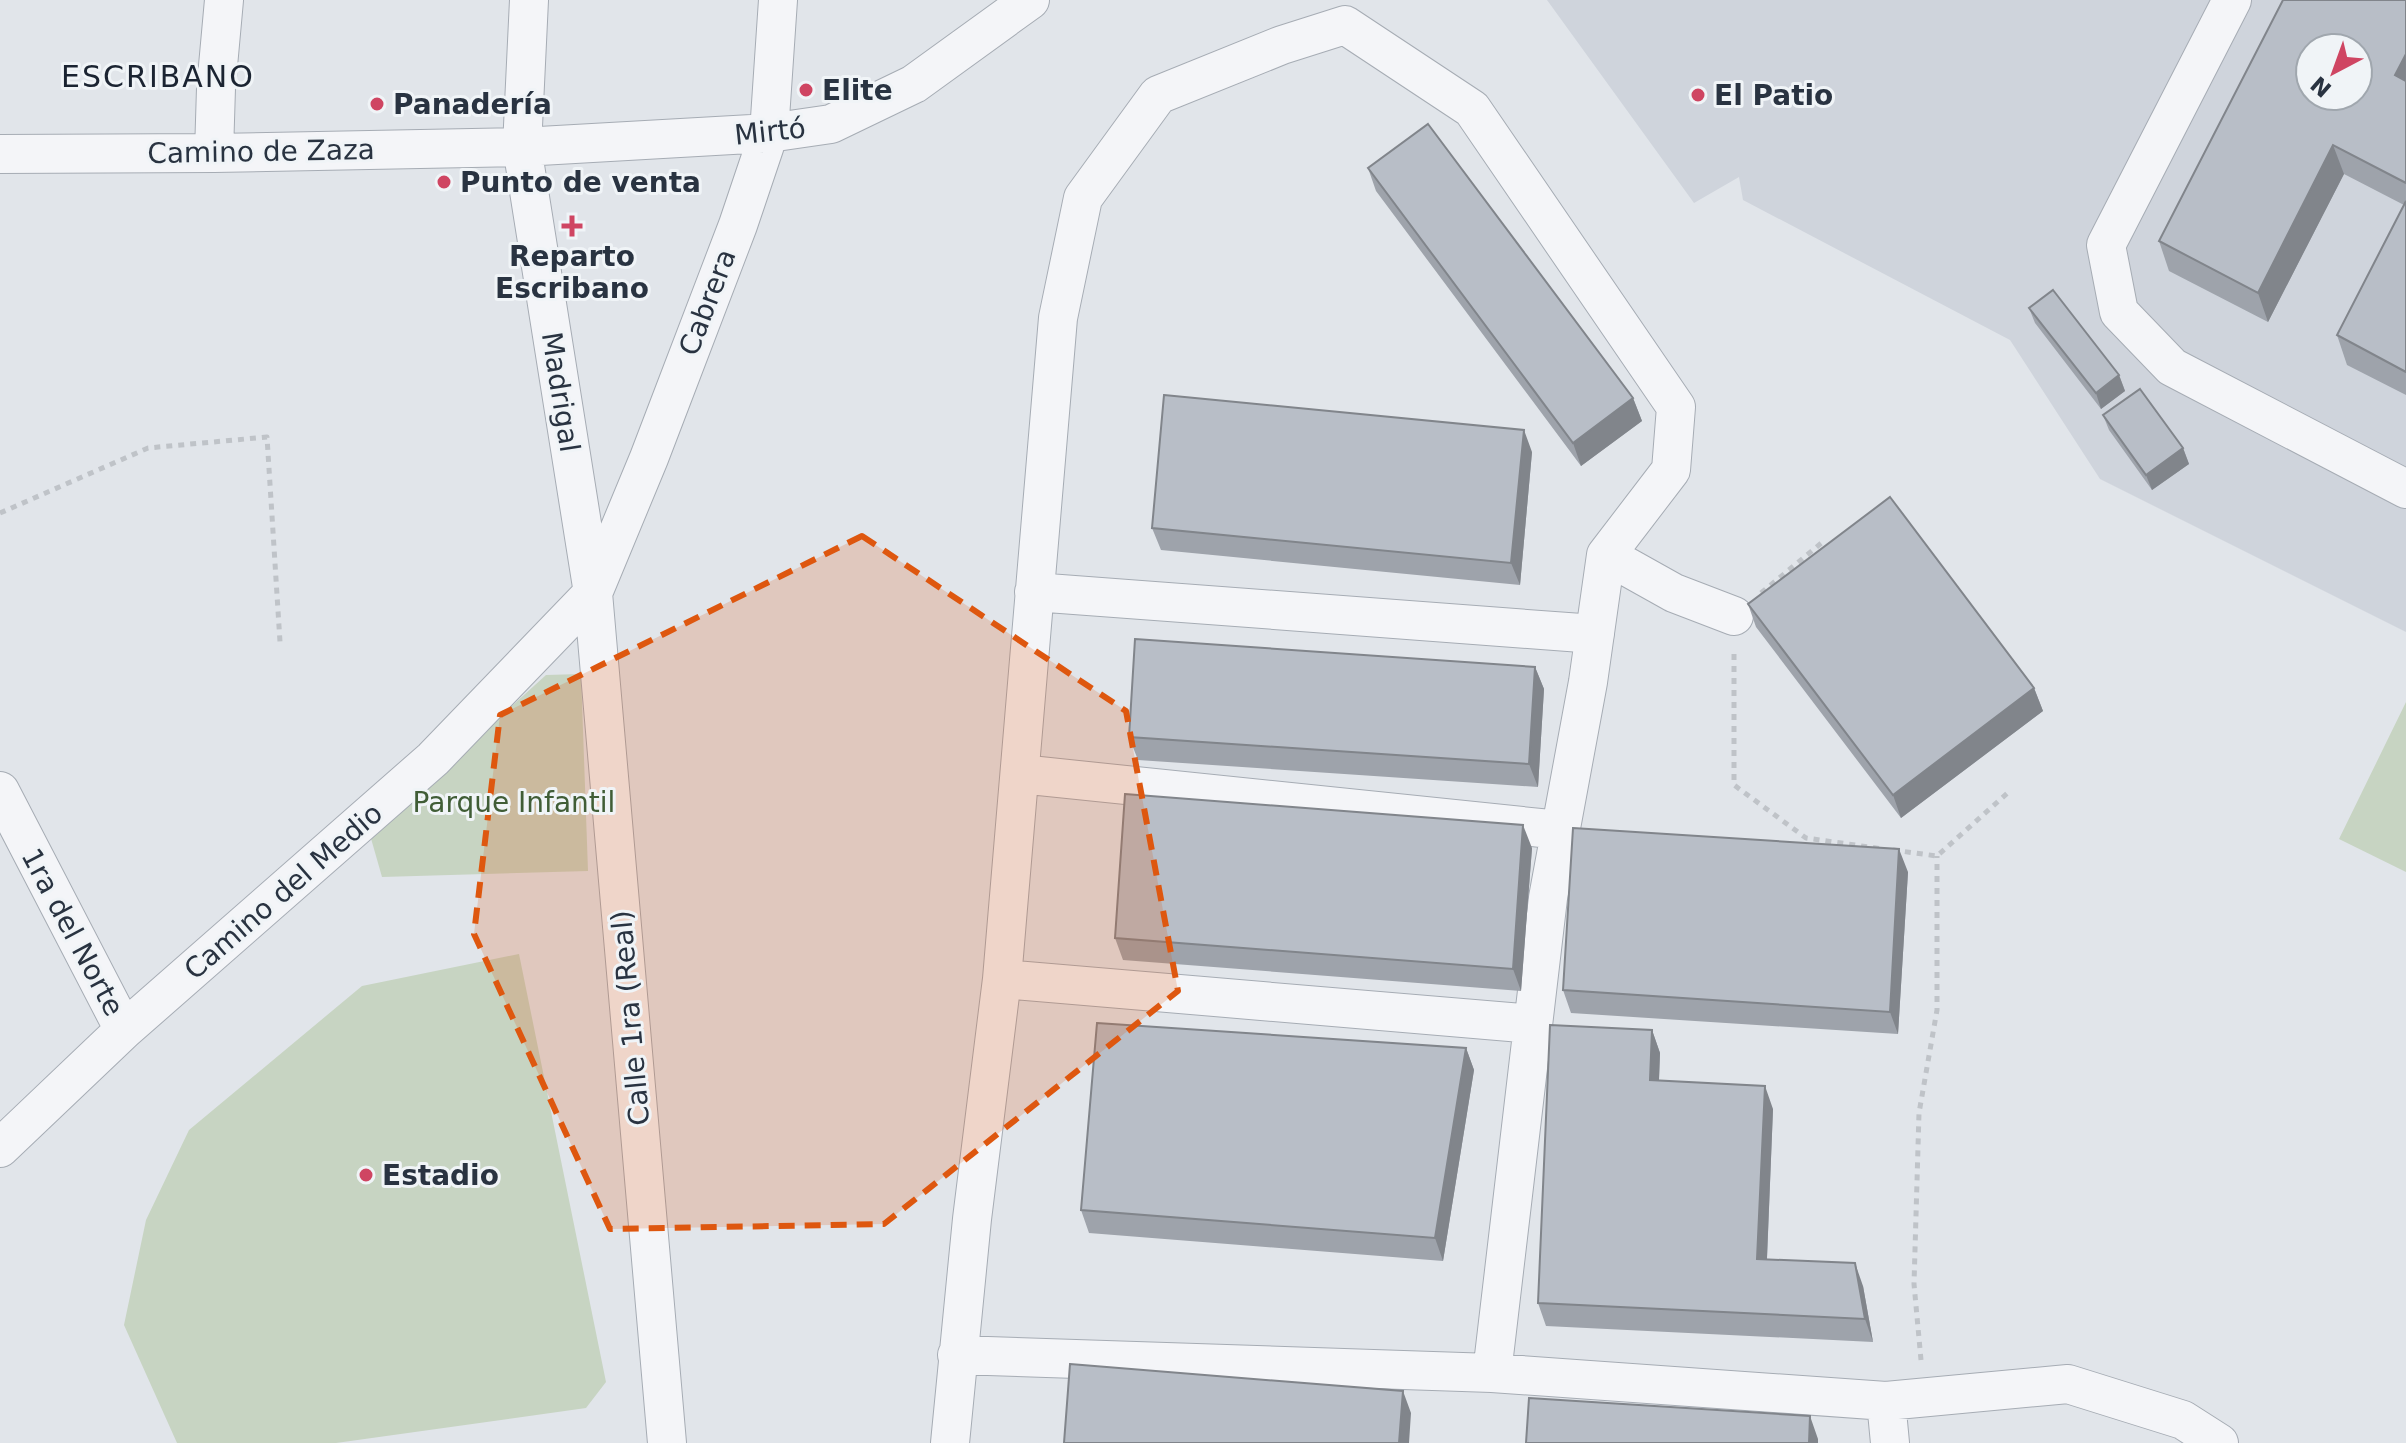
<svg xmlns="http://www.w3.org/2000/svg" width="2406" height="1443" viewBox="0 0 2406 1443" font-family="'DejaVu Sans',sans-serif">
  <rect width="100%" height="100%" fill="#e1e5ea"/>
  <!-- built -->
  <path fill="#cfd4dc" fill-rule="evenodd" d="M1547 0H2406V632L2100 479 2010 340 1743 200 1739 177 1694 203ZM2310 48H2358V96H2310Z"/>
  <!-- green -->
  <path fill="#c7d4c2" d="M581 674 588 871 382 877 370 835 546 675Z
    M2406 702V872L2339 839Z
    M519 954 606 1382 586 1408 336 1443H177L124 1325 146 1220 189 1130 362 986Z"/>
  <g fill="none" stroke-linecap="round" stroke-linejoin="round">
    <!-- minor casing -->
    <g stroke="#a6acb4" stroke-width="40">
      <path id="minor" d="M529 0 522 147 593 593 667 1443
        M2232 0 2106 245 2119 312 2172 367 2406 489
        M214 153 216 88 224 0
        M0 154 214 153 522 147 769 133 831 124 914 84 1030 0
        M1034 592 1595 634
        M1020 774 1560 830
        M0 791 124 1030
        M1002 979 1533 1024
        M0 1148 124 1030 433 759 593 593 649 458 738 225 769 133 778 0
        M957 1355 1492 1373 1886 1401 2068 1384 2183 1420 2219 1443
        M1492 1373 1548 898 1588 682 1606 555 1674 593 1734 616
        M1886 1401 1890 1443
        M950 1443 972 1219 1002 979 1058 318 1083 198 1158 95 1282 45 1345 25 1472 109 1676 407 1671 470 1606 555"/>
    </g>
    <!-- path -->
    <path stroke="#bfc3c8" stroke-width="5" stroke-dasharray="6 6" stroke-linecap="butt" d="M0 513 148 448 267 437 280 642
      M1761 593 1825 540
      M1734 654V785L1806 838 1883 849
      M1893 850 1937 856 2011 790
      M1921 1360 1914 1284 1919 1113 1937 1010V856"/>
    <!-- minor -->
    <use href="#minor" stroke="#f4f5f8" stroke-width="38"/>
  </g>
  <!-- wall -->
  <path fill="#9ea3ab" d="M2406 0V395L2347 365 2337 335 2404 205 2344 174 2268 322 2169 271 2159 241Z
    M1368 168 1633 398 1642 421 1581 466 1376 191Z
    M2029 308 2119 375 2125 391 2101 409 2035 323Z
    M2103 415 2183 448 2189 464 2152 490 2109 430Z
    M1532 452 1520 585 1161 550 1152 528Z
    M1748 604 2034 688 2043 711 1901 818 1756 627Z
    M1535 667 1544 689 1538 787 1138 760 1129 737Z
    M1532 848 1521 991 1123 960 1115 938Z
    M1908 872 1898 1034 1571 1013 1563 990Z
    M1652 1030 1660 1053 1659 1081 1773 1109 1767 1259 1863 1286 1873 1342 1546 1326 1538 1303Z
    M1466 1048 1474 1070 1443 1261 1089 1233 1081 1210Z"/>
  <!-- shaded-wall -->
  <path fill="#81858b" d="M2406 54V104L2395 75Z
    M2333 145 2344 174 2268 322 2258 293Z
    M2119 375 2125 391 2101 409 2096 393Z
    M1633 398 1642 421 1581 466 1573 443Z
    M1524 430 1532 452 1520 585 1511 563Z
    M2183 448 2189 464 2152 490 2146 475Z
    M1535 667 1544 689 1538 787 1529 764Z
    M2034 688 2043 711 1901 818 1893 795Z
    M1523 825 1532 848 1521 991 1513 969Z
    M1899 849 1908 872 1898 1034 1890 1012Z
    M1652 1030 1660 1053 1658 1103 1650 1080Z
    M1466 1048 1474 1070 1443 1261 1435 1238Z
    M1765 1086 1773 1109 1766 1281 1757 1259Z
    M1855 1263 1863 1286 1873 1342 1865 1319Z
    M1403 1391 1411 1413 1409 1443H1399Z
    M1810 1416 1818 1439V1443H1809Z"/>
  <!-- building -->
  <path fill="#b8bec7" stroke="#81858b" stroke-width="2" fill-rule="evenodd" d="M2283 0H2406V54L2395 75 2406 81V183L2333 145 2258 293 2159 241ZM2310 48H2358V96H2310Z
    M1428 124 1633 398 1573 443 1368 168Z
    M2406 201V372L2337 335Z
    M2053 290 2119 375 2096 393 2029 308Z
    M2140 389 2183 448 2146 475 2103 415Z
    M1164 395 1524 430 1511 563 1152 528Z
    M1890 497 2034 688 1893 795 1748 604Z
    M1135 639 1535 667 1529 764 1129 737Z
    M1125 794 1523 825 1513 969 1115 938Z
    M1573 828 1899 849 1890 1012 1563 990Z
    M1097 1023 1466 1048 1435 1238 1081 1210Z
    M1550 1025 1652 1030 1650 1080 1765 1086 1757 1259 1855 1263 1865 1319 1538 1303Z
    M1070 1364 1403 1391 1399 1443H1064Z
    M1529 1398 1810 1416 1809 1443H1526Z"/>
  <!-- marked area -->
  <path fill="#de570f" fill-opacity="0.2" stroke="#de570f" stroke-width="6" stroke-dasharray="16 10" stroke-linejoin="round" d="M862 536 1126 711 1178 991 884 1224 610 1229 474 934 500 715Z"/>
  <!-- markers -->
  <g fill="#cf4562" stroke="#f0f4f7" stroke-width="3">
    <circle cx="806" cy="90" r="8"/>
    <circle cx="1698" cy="95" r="8"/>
    <circle cx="377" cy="104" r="8"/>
    <circle cx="444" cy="182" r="8"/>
    <path d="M568 214h8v8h8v8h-8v8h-8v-8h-8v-8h8z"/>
    <circle cx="366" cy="1175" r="8"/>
  </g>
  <g text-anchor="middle" stroke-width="6" stroke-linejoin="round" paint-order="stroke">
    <!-- poi labels -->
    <g font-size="28" font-weight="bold" fill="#293341" stroke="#f0f4f7" text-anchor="start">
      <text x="822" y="100">Elite</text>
      <text x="1714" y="105">El Patio</text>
      <text x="393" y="114">Panadería</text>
      <text x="460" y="192">Punto de venta</text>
      <text x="572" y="266" text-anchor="middle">Reparto<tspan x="572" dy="32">Escribano</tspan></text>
      <text x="382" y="1185">Estadio</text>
    </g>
    <!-- street labels -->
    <g font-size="28" fill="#293341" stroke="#f0f4f7">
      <text transform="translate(770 131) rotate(-6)" y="10">Mirtó</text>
      <text transform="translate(261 151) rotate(-1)" y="10">Camino de Zaza</text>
      <text transform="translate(707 302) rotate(-69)" y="10">Cabrera</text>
      <text transform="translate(561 392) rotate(81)" y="10">Madrigal</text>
      <text transform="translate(283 891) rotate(-41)" y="10">Camino del Medio</text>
      <text transform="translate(73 932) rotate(62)" y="10">1ra del Norte</text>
      <text transform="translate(630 1018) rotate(-95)" y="10">Calle 1ra (Real)</text>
    </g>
    <!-- park labels -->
    <g font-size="28" fill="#405d36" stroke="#f0f4f7">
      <text x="514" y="812">Parque Infantil</text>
    </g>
    <!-- neighbourhood labels -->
    <g font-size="30" letter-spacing="2" fill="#1b2432" stroke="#f0f4f7">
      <text x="158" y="87">ESCRIBANO</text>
    </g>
  </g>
  <!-- north arrow -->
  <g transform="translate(2334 72) rotate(221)"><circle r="38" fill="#f0f4f7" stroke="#a0a7ae" stroke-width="2"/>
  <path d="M0-6L14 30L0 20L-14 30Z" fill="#cf4562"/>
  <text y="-12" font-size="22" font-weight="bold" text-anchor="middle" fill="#293341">N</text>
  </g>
</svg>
